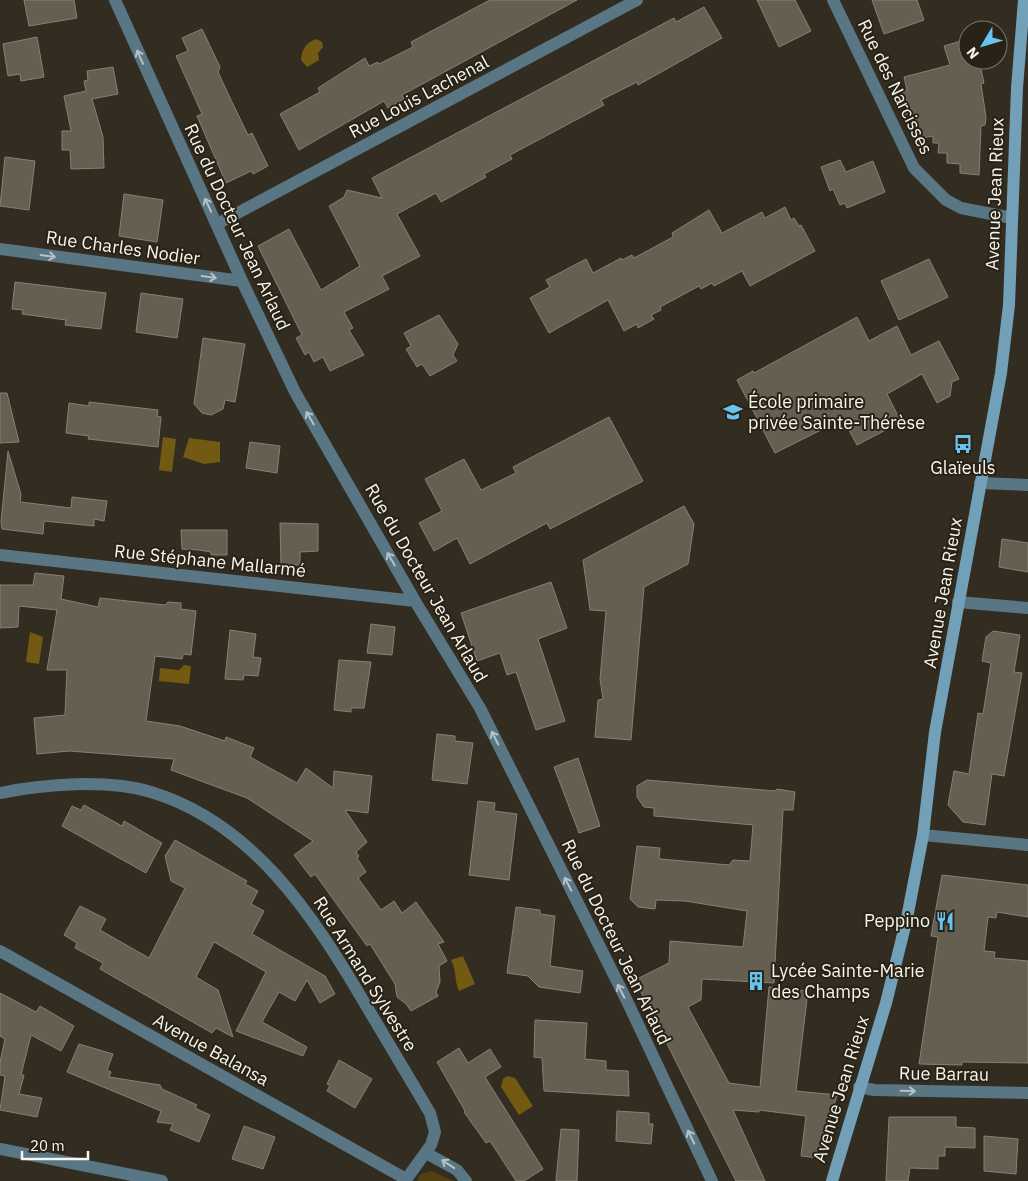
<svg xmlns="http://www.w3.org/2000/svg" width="1028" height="1181" viewBox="0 0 1028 1181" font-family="'IBM Plex Sans',sans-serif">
  <rect width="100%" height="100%" fill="#322d20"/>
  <!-- green -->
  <path fill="#524110" d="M432 1171 453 1181H417L421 1174Z"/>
  <!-- water -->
  <path fill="#725a12" d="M317 39 322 42 323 47 318 53 319 60 307 67 301 60C302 49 306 42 317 39Z
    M163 437 176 439 172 472 159 470Z
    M189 438 220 442V462L204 464 183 457Z
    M30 632 43 637 39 664 26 662Z
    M184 665 191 666 189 684 159 681 160 668 179 670Z
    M463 956 475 984 459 991C454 980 457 971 451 960Z
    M507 1076 515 1078 533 1106 519 1115 501 1087 503 1079Z"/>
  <!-- building -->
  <path fill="#655f51" stroke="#878172" d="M24 0H74L77 18 29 26Z
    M490 0H577L402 95 404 99 388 108 384 101 299 150 280 114 320 92 318 88 365 58 369 66 378 62 379 64 413 47 411 42Z
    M757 0H795L811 31 779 47Z
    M872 0H917L924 20 884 34Z
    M704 7 722 38 638 85 637 82 601 100 604 105 510 155 512 159 484 174 486 177 441 202 436 193 397 214 420 256 382 276 389 289 344 312 353 328 349 330 364 355 330 371 323 357 314 362 309 352 305 355 296 338 302 335 258 246 289 229 321 290 360 266 329 206 344 197 347 190 382 198 372 178 674 18 676 22Z
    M202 29 220 67 218 72 231 100 248 135 252 133 268 166 253 174 251 171 226 183 197 116 202 114 176 56 188 51 182 38Z
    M37 37 44 77 21 81 20 74 8 76 3 44Z
    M968 39V60H979L984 83 981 84 986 117 985 125 981 126 979 175 960 173V164L947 163V153H938L939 143H933V136L917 139 904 115 912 111 902 91 907 90 904 77 950 65 944 46Z
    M113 67 118 94 92 99 103 137 104 168 71 169 70 150H62V131H71L64 96 86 91 84 81 88 80 87 71Z
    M5 157 35 161 29 210 0 206Z
    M840 160 846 172 873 161 885 192 847 208 845 203 840 205 833 189 830 191 821 167Z
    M124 194 163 200 157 242 119 236Z
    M785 207 791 220 794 218 799 226 801 225 815 251 750 286 742 271 714 286 712 283 701 289 699 286 660 307 661 310 651 315 654 319 638 328 637 324 624 331 608 300 549 333 530 298 550 287 546 280 586 259 593 273 621 258 622 260 632 255 634 258 673 237 672 233 709 210 722 233 762 212 765 218Z
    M929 259 948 297 899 320 881 281Z
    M15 282 106 293 101 329 65 325 66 320 22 314 23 310 12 309Z
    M141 293 183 299 177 338 136 332Z
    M439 315 458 344 453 355 457 361 430 376 422 364 417 367 406 349 411 346 404 333Z
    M857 317 869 341 897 326 911 355 939 341 959 379 952 382 950 396 937 403 922 374 887 394 901 422 857 445 843 419 775 453 737 380 753 371 754 373Z
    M203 338 245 344 235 402 225 400 223 409 211 415 202 413 194 404Z
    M0 393H7L19 442 0 443Z
    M89 402 158 410 157 416 161 417 158 447 88 439 89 436 66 433 69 403 89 406Z
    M609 417 643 481 550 529 547 523 470 564 457 538 434 551 419 523 442 511 425 479 464 459 481 490 516 473 513 467Z
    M250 442 280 446 277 473 246 468Z
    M8 451 21 494 20 502 71 508 72 497 107 501 104 521 94 519V526L44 521 43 534 2 529 1 522Z
    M684 506 694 524 688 564 644 587 631 740 595 737 598 700 603 699 600 679 606 611 590 610 583 560Z
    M280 523 318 524V551L300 552V565H281Z
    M181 530H227V555H211V552L199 550 182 549Z
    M1002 539 1028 543V572L999 567Z
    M35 573 64 576 61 599 98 607 100 598 165 605 168 602 181 603V609L196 611 191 655 183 654 182 659 155 656 146 721 180 726 225 741 226 737 254 748 250 757 297 783 306 768 333 788 334 771 372 776 368 813 345 810 367 842 356 852 359 856 357 858 366 872 358 878 381 910 394 901 402 913 416 902 444 942 438 944 447 961 439 966 440 982 436 992 438 996 411 1011 406 1004 397 997 395 984 370 944 367 946 315 874 311 877 294 855 313 841 247 798 171 770 174 759 69 751 37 754 34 718 65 715 67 670H47L57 610 19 606 18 627 0 628V585H33Z
    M551 582 567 628 538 639 565 721 536 730 516 672 507 675 500 653 477 661 461 613Z
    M371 624 395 627 392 655 367 653Z
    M230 630 256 634 253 657 261 658 258 676 244 675 243 680 225 679Z
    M993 631 1020 635 1014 672 1022 673 1004 776 992 774 985 825 963 822 948 805 954 771 969 774 978 713 983 714 991 663 982 661 986 637Z
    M339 660 371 662 364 708H351V712L334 710Z
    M437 734 455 736V741L473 743 467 784 432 780Z
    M578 758 600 826 579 833 554 767Z
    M647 780 775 791 777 789 795 792 793 810H783L774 983 702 979 701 1000 688 1007 729 1083 760 1087 769 987 808 991 796 1091 837 1095 819 1158 801 1156 806 1116 759 1110V1112L733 1110 765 1181H736L649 1008 650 1004H647L635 980 669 963 670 941 743 947 747 911 685 901 656 900 655 909 638 907 630 899 637 846 660 848 659 858 661 859 729 865 733 860 750 861 753 825 654 816V808L644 807 637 797V786Z
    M478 801 495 803 494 811 517 814 509 880 469 875Z
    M84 805 122 826 124 821 162 843 146 873 62 826 72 806 81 810Z
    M175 840 247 881 245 884 258 891 251 904 264 911 252 934 325 976 335 994 320 1003 307 980 295 1001 279 992 262 1022 307 1047 303 1056 236 1031 266 972 214 942 196 977 218 990 233 1037 216 1028 212 1033 100 969 103 963 75 948 77 943 64 935 80 906 106 919 100 930 149 958 185 888 171 881 165 856Z
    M942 875 1028 885V917L997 912 996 918 988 917 984 951 995 952 994 958 1028 961V1063L962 1062V1065L919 1064 938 937 931 936Z
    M516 907 540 910V914L555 916 550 966 583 971 580 993 539 987 528 976 507 973Z
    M0 993 36 1012 40 1006 74 1026 61 1051 31 1035 21 1075H24L19 1094 42 1098 37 1117 0 1110 5 1076 0 1075V1062L5 1039 0 1036Z
    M535 1020 587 1023 585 1059 606 1061V1070L628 1071 629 1096 544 1091 542 1058 534 1057Z
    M79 1044 113 1054 107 1070 111 1072 109 1077 160 1085 162 1089 197 1105 195 1108 210 1115 199 1142 170 1130 173 1124 157 1122 161 1111 67 1072Z
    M459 1048 468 1063 490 1049 501 1067 485 1077 543 1169 524 1181H516L490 1141 486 1143 464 1112 465 1111 437 1062Z
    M339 1060 372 1079 355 1108 327 1091 330 1085 327 1084Z
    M617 1111 649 1113V1124H653L651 1144 616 1141Z
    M889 1117H956V1127L975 1128V1148L945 1147V1156H938V1169L910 1168 908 1181H886Z
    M244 1126 275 1137 263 1169 232 1159Z
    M561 1129 579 1130 577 1181H556Z
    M984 1136 1018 1139 1016 1174 984 1171Z"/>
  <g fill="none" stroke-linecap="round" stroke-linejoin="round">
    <!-- minor -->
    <path stroke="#597685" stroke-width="12" d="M115 0 242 281 295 392 415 601 480 708 627 1001 712 1181
      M833 0 914 168 946 200 961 208 1012 218
      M217 224 637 0
      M0 249 242 281
      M980 483 1028 485
      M0 555 415 601
      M958 602 1028 608
      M0 793C44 784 108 779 151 792 253 823 312 914 364 1002 386 1039 408 1076 430 1113L435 1132 431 1145 405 1181
      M923 835 1028 845
      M0 951 406 1179
      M859 1087 874 1090 1028 1093
      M426 1153 457 1170 466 1181"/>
    <!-- tertiary -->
    <path stroke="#597685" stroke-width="12" d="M0 1149 162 1181"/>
    <!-- secondary -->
    <path stroke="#71a0b8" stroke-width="12" d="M832 1181 886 1003 907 918 923 835 935 732 1001 373 1009 305 1017 88 1024 0"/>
  </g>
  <!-- one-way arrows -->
  <defs><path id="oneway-shaft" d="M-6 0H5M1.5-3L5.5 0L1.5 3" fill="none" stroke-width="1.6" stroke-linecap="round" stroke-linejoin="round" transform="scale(1.25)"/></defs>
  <g stroke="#b8c2c3">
    <use href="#oneway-shaft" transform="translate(140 57) rotate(-114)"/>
    <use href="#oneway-shaft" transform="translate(208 205) rotate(-115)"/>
    <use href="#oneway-shaft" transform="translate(48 256) rotate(8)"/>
    <use href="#oneway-shaft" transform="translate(209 277) rotate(8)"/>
    <use href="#oneway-shaft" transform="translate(310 418) rotate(-120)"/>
    <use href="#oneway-shaft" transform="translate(391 559) rotate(-120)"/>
    <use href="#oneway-shaft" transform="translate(495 738) rotate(-117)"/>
    <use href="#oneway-shaft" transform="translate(568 884) rotate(-117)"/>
    <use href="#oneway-shaft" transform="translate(621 991) rotate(-117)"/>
    <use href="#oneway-shaft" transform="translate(908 1091) rotate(1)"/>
    <use href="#oneway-shaft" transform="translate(691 1137) rotate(-116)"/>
    <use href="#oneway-shaft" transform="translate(448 1164) rotate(-147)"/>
  </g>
  <!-- icons -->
  <defs>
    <g id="school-bare" transform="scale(1.5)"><path d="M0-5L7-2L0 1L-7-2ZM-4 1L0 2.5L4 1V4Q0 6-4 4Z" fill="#67c4f0" stroke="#282316" stroke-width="2.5" paint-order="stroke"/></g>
    <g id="bus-bare" transform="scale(1.5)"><path d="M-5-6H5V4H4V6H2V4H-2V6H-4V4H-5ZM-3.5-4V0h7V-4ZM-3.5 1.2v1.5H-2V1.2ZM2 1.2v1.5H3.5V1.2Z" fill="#67c4f0" stroke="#282316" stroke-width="2.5" paint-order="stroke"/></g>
    <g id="restaurant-bare" transform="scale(1.5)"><path d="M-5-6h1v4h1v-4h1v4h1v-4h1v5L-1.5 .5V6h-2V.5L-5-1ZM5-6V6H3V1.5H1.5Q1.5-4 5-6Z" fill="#67c4f0" stroke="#282316" stroke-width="2.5" paint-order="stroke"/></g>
    <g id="building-bare" transform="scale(1.5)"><path d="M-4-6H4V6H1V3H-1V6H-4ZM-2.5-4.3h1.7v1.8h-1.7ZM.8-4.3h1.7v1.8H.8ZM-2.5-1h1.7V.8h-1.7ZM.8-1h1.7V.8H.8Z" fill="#67c4f0" stroke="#282316" stroke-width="2.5" paint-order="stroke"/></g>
  </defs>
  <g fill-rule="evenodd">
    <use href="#school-bare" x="733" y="412"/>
    <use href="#bus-bare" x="963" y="444"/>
    <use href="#restaurant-bare" x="945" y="921"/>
    <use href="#building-bare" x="756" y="981"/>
  </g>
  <g text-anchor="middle" stroke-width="4" stroke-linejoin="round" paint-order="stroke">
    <!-- street labels -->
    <g font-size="18" fill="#f8f5ec" stroke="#282316">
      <text transform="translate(895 87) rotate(64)" y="6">Rue des Narcisses</text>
      <text transform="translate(419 97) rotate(-28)" y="6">Rue Louis Lachenal</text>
      <text transform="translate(995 194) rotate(-88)" y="6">Avenue Jean Rieux</text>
      <text transform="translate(237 227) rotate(65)" y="6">Rue du Docteur Jean Arlaud</text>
      <text transform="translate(123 248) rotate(8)" y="6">Rue Charles Nodier</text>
      <text transform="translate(210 561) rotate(6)" y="6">Rue Stéphane Mallarmé</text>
      <text transform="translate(426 583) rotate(60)" y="6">Rue du Docteur Jean Arlaud</text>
      <text transform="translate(943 593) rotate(-80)" y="6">Avenue Jean Rieux</text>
      <text transform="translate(616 942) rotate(64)" y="6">Rue du Docteur Jean Arlaud</text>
      <text transform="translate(365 974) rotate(58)" y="6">Rue Armand Sylvestre</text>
      <text transform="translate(211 1050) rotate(29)" y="6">Avenue Balansa</text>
      <text transform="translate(944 1074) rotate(1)" y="6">Rue Barrau</text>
      <text transform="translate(841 1089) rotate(-73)" y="6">Avenue Jean Rieux</text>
    </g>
    <!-- poi labels -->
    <g font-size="18" fill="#f8f5ec" stroke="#282316" text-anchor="start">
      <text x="748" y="408">École primaire<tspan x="748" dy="21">privée Sainte-Thérèse</tspan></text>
      <text x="963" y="474" text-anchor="middle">Glaïeuls</text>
      <text x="930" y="927" text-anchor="end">Peppino</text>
      <text x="771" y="977">Lycée Sainte-Marie<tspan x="771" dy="21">des Champs</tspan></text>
    </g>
  </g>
  <!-- north arrow -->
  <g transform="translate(983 45) rotate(232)"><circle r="24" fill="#282316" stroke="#7b776c"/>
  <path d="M0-4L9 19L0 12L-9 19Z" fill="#67c4f0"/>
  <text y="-8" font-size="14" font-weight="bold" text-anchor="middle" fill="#f8f5ec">N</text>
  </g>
  <!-- scale -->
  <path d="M22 1151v8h66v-8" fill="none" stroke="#f8f5ec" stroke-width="2.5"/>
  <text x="30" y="1151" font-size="15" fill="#f8f5ec" stroke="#282316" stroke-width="4" paint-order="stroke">20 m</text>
</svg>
